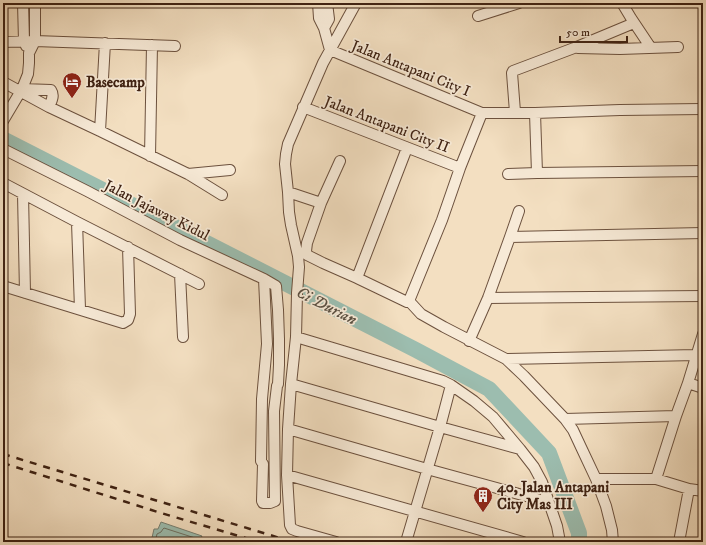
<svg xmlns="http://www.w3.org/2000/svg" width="706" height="545" viewBox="0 0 706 545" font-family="'IM FELL DW Pica',serif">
  <rect width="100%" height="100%" fill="#f3dfc1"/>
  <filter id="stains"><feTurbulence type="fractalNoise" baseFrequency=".005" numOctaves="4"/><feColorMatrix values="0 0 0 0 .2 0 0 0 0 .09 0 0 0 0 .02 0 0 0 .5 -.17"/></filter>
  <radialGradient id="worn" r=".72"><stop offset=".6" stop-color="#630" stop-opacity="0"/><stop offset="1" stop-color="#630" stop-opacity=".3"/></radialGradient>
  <!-- water -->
  <path fill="#9cbdaf" stroke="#777f71" d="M161 522 202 536 199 542H151L154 529H158Z"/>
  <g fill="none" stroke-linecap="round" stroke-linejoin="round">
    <!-- shore -->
    <path stroke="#6e7061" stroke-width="1" d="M155 542 157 534 161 532 163 529 164 528 195 538 196 539V542"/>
    <!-- river -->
    <path stroke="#9cbdaf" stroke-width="16" d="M3 139 416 350 489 389 549 453 579 533V542"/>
    <!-- street casing -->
    <g stroke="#6c513e" stroke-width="12">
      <path id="street" d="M23 3 24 41 26 46
        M318 3 319 18 324 28 330 50 482 113H535L620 110 702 109
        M622 3 631 18 651 48
        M478 16 519 3
        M324 28 329 19 327 3
        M3 42 35 41 175 46
        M578 48 620 49 678 47
        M3 82 49 107 100 131 188 174 222 195
        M22 89 51 90C55 96 51 102 49 107
        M303 107 460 168
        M515 112 512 73 513 71 574 48 634 23
        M3 121 22 89 28 74 29 63V53L35 41V3
        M100 131 105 43
        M3 149 87 191 180 240 264 279 276 286 278 310 279 339V365L278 384 277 386 274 411 275 501 270 503H263L262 501 263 464 261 461 262 399 267 344 264 279
        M150 156 152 45
        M340 161 321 203 307 243 306 251 307 255 323 263 357 278 407 302 409 301 421 314 444 327 506 359 524 376 565 419 573 430 580 445 596 479 606 506 612 530 613 542
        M537 173 703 171
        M188 174 230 170
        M508 174 537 173 535 113
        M3 183 77 222 199 284
        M288 192 321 203
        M23 194 25 293
        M77 222 80 309
        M510 237 703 233
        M180 274 183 337
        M357 278 407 148
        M3 286 123 323 128 320 130 314 128 247
        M488 298 703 296
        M409 301 442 220 460 168 482 113
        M296 337 443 381 451 385 474 401 493 417 520 449 534 467 542 482 557 526 560 542
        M469 341 488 298 510 237 519 211
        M506 359 696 355
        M688 383 703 388
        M291 384 440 427 520 449
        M565 419 676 416
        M288 429 427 469 548 502
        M287 475 523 542
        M596 479H656L689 489 703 491
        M656 479 676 416 688 383 703 334
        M336 542 297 531 292 529 290 525 287 475 288 429 291 384 296 337 297 293 299 267 298 256 291 225 289 212 288 192 285 164 286 154 288 144 323 63 356 3
        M406 542 440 427 451 385
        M679 542 689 489"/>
    </g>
    <!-- street -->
    <use href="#street" stroke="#f7ead7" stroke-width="10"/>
    <!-- rail -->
    <path stroke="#3f2213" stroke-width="2.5" stroke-dasharray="7 7" stroke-linecap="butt" d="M3 454 293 542
      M3 463 161 513 259 542"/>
  </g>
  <!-- icons -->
  <defs>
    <g id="hotel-pin" transform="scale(1)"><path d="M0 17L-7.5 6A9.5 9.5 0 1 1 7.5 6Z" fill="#8f2418" stroke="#f7ead7"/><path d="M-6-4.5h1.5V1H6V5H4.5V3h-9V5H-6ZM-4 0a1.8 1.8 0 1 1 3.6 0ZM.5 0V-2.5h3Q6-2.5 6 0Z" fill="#fff"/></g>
    <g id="building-pin" transform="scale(1)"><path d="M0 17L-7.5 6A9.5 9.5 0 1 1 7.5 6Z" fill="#8f2418" stroke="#f7ead7"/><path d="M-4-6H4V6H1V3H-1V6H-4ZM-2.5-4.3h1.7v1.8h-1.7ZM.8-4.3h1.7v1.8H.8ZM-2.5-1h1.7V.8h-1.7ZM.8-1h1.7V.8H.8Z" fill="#fff"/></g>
  </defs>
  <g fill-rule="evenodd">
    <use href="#hotel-pin" x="72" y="82"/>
    <use href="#building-pin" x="483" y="496"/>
  </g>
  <g text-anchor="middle" stroke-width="3.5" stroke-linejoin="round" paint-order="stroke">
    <!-- street labels -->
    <g font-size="15" fill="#3f2213" stroke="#f7ead7">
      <text transform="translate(411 68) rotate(22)" y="5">Jalan Antapani City I</text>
      <text transform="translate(387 124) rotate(21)" y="5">Jalan Antapani City II</text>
      <text transform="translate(157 210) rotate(27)" y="5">Jalan Jajaway Kidul</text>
    </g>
    <!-- poi labels -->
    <g font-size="15" font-weight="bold" fill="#3f2213" stroke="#f7ead7" text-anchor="start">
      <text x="86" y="87">Basecamp</text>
      <text x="497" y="492">40, Jalan Antapani<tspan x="497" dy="17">City Mas III</tspan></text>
    </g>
    <!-- water labels -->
    <g font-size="16" font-style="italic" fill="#5b5042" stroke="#f7ead7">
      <text transform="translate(327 305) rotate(27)" y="6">Ci Durian</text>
    </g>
  </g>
  <!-- margin -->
  <rect width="706" height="545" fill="none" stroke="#f3dfc1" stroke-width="16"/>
  <rect x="4" y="4" width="698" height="537" fill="none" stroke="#3f2213" stroke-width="2"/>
  <rect x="8" y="8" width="690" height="529" fill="none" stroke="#3f2213"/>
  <!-- scale -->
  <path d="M560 36v6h67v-6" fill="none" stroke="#3f2213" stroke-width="2"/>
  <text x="566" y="36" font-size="12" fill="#3f2213" stroke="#f7ead7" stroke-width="3" paint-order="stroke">50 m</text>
  <rect width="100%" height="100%" filter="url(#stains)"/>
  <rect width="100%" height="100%" fill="url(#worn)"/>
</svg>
